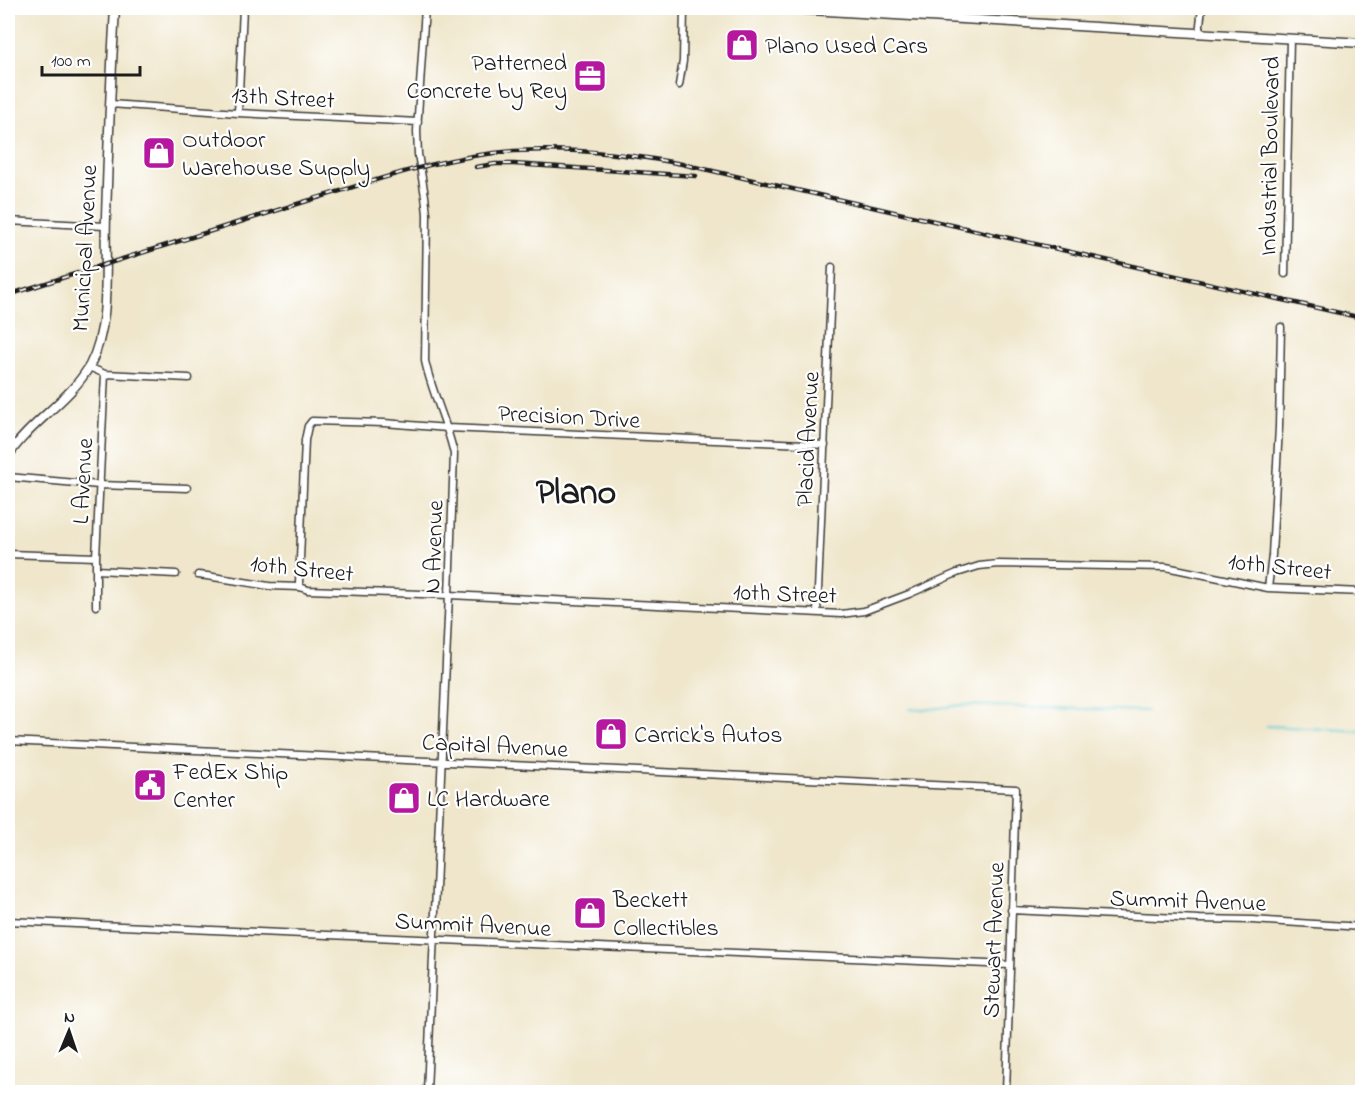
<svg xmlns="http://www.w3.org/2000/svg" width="1370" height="1100" viewBox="0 0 1370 1100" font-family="'Indie Flower',sans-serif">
  <rect width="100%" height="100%" fill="#fff"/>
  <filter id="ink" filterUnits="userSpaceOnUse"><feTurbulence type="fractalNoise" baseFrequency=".0167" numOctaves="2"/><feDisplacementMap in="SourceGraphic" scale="12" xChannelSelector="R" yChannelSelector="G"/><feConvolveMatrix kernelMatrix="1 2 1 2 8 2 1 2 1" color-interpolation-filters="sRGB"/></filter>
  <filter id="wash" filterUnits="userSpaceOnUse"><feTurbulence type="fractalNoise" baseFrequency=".008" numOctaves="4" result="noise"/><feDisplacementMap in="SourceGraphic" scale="24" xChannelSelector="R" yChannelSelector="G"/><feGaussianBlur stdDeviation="1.35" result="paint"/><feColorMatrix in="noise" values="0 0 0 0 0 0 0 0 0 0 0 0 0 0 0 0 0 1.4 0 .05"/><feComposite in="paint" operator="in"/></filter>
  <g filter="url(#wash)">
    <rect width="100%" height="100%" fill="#efe6cb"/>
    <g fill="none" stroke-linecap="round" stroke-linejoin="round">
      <!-- stream -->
      <path stroke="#5ac6d2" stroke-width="2" d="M909 709 923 710 962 705 1147 711
        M1267 726 1362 731"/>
    </g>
  </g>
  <g filter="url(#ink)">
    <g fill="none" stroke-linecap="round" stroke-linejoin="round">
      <!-- minor casing -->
      <g stroke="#3c3a36" stroke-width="9">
        <path id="minor" d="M425 8 417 131 418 154 425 196 427 214 425 361C432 393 447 422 454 454L449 595 427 1092
          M1199 33 1202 8
          M679 85 683 61 684 8
          M110 104 238 113 418 122
          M238 113 243 8
          M8 221 105 226
          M1285 274 1290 39
          M89 367 105 374 96 557V606
          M105 374 189 378
          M8 477 99 485 187 488
          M8 554 96 557
          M96 570 176 574
          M198 575 207 576 269 586 300 587 308 590 449 595 841 614 864 611 909 594 957 573 979 566 998 564 1166 567 1268 588 1362 592
          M300 587 299 583 305 440 308 426 312 421 384 423 448 428 825 445
          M1268 588 1272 555 1279 427 1281 327
          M817 613 832 267
          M8 741 1016 789 1006 1092
          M1011 910 1199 919 1252 920 1362 927
          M8 921 1010 965"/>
      </g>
      <!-- secondary casing -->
      <g stroke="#3c3a36" stroke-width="11">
        <path id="secondary" d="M777 8 1362 43
          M8 456C30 422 71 400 90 365 112 323 104 264 106 217 108 147 111 77 115 8"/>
      </g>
      <!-- minor -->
      <use href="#minor" stroke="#fff" stroke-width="6"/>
      <!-- secondary -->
      <use href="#secondary" stroke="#fff" stroke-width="8"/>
      <!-- rail casing -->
      <g stroke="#1c1c1c" stroke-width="4.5">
        <path id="rail" d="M476 167 495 164H514L696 176
          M8 295C107 264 207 232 307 201 375 181 443 156 514 151 571 148 626 153 682 164L1362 318"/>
      </g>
      <!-- rail -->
      <use href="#rail" stroke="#fff" stroke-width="2" stroke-dasharray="7" stroke-linecap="butt"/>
    </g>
  </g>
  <!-- icons -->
  <defs>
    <g id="shop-square" transform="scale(1.725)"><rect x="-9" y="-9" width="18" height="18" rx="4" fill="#b5179e" stroke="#fff"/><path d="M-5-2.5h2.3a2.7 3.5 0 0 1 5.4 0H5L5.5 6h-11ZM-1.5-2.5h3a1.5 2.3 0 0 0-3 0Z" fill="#fff"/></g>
    <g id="office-square" transform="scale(1.725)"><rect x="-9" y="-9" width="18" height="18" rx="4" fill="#b5179e" stroke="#fff"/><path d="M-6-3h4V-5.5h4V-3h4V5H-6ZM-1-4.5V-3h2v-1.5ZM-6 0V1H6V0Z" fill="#fff"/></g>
    <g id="civic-square" transform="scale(1.725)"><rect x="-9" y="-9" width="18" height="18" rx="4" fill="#b5179e" stroke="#fff"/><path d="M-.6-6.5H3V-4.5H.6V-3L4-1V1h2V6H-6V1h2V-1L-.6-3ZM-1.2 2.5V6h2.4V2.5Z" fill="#fff"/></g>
  </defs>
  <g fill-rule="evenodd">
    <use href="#shop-square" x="742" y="45"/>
    <use href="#office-square" x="590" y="76"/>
    <use href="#shop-square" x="159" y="153"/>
    <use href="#shop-square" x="611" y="734"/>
    <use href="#civic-square" x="150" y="785"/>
    <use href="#shop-square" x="404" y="798"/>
    <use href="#shop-square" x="590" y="913"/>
  </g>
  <g text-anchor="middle" stroke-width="4.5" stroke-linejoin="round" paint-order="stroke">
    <!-- poi labels -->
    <g font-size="24" fill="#1c1c1c" stroke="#fff" text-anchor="start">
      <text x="765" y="53">Plano Used Cars</text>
      <text x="567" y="70" text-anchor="end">Patterned<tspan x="567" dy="28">Concrete by Rey</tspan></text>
      <text x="182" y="147">Outdoor<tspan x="182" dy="28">Warehouse Supply</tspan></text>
      <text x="634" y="742">Carrick's Autos</text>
      <text x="173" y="779">FedEx Ship<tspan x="173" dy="28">Center</tspan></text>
      <text x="427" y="806">LC Hardware</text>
      <text x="613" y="907">Beckett<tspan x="613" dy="28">Collectibles</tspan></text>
    </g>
    <!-- street labels -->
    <g font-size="24" fill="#1c1c1c" stroke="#fff">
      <text transform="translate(283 97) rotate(3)" y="8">13th Street</text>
      <text transform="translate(1269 156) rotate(-89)" y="8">Industrial Boulevard</text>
      <text transform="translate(84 248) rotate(-87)" y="8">Municipal Avenue</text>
      <text transform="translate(569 416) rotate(3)" y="8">Precision Drive</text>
      <text transform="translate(807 439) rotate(-87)" y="8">Placid Avenue</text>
      <text transform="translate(82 481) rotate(-87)" y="8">L Avenue</text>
      <text transform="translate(433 547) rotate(-88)" y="8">N Avenue</text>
      <text transform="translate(1280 566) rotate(6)" y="8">10th Street</text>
      <text transform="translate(302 568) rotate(6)" y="8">10th Street</text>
      <text transform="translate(785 593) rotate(2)" y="8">10th Street</text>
      <text transform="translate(495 745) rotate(3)" y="8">Capital Avenue</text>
      <text transform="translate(1188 900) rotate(2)" y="8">Summit Avenue</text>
      <text transform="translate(473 924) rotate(3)" y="8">Summit Avenue</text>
      <text transform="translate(993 940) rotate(-88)" y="8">Stewart Avenue</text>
    </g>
    <!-- town labels -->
    <g font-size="36" font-weight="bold" fill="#1c1c1c" stroke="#fff">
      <text x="576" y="503">Plano</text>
    </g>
  </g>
  <!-- margin -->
  <rect width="1370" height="1100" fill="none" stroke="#fff" stroke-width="30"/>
  <!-- north arrow -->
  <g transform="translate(69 1031) rotate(2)" stroke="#ffffff" stroke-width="4.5" paint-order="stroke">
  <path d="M0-4.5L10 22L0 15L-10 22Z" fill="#1c1c1c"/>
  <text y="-9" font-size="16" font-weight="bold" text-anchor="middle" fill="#1c1c1c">N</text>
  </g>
  <!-- scale -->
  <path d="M42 66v9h98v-9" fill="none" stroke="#1c1c1c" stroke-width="3"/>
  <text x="51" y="66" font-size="18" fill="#1c1c1c" stroke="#ffffff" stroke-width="4.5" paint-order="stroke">100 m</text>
</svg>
